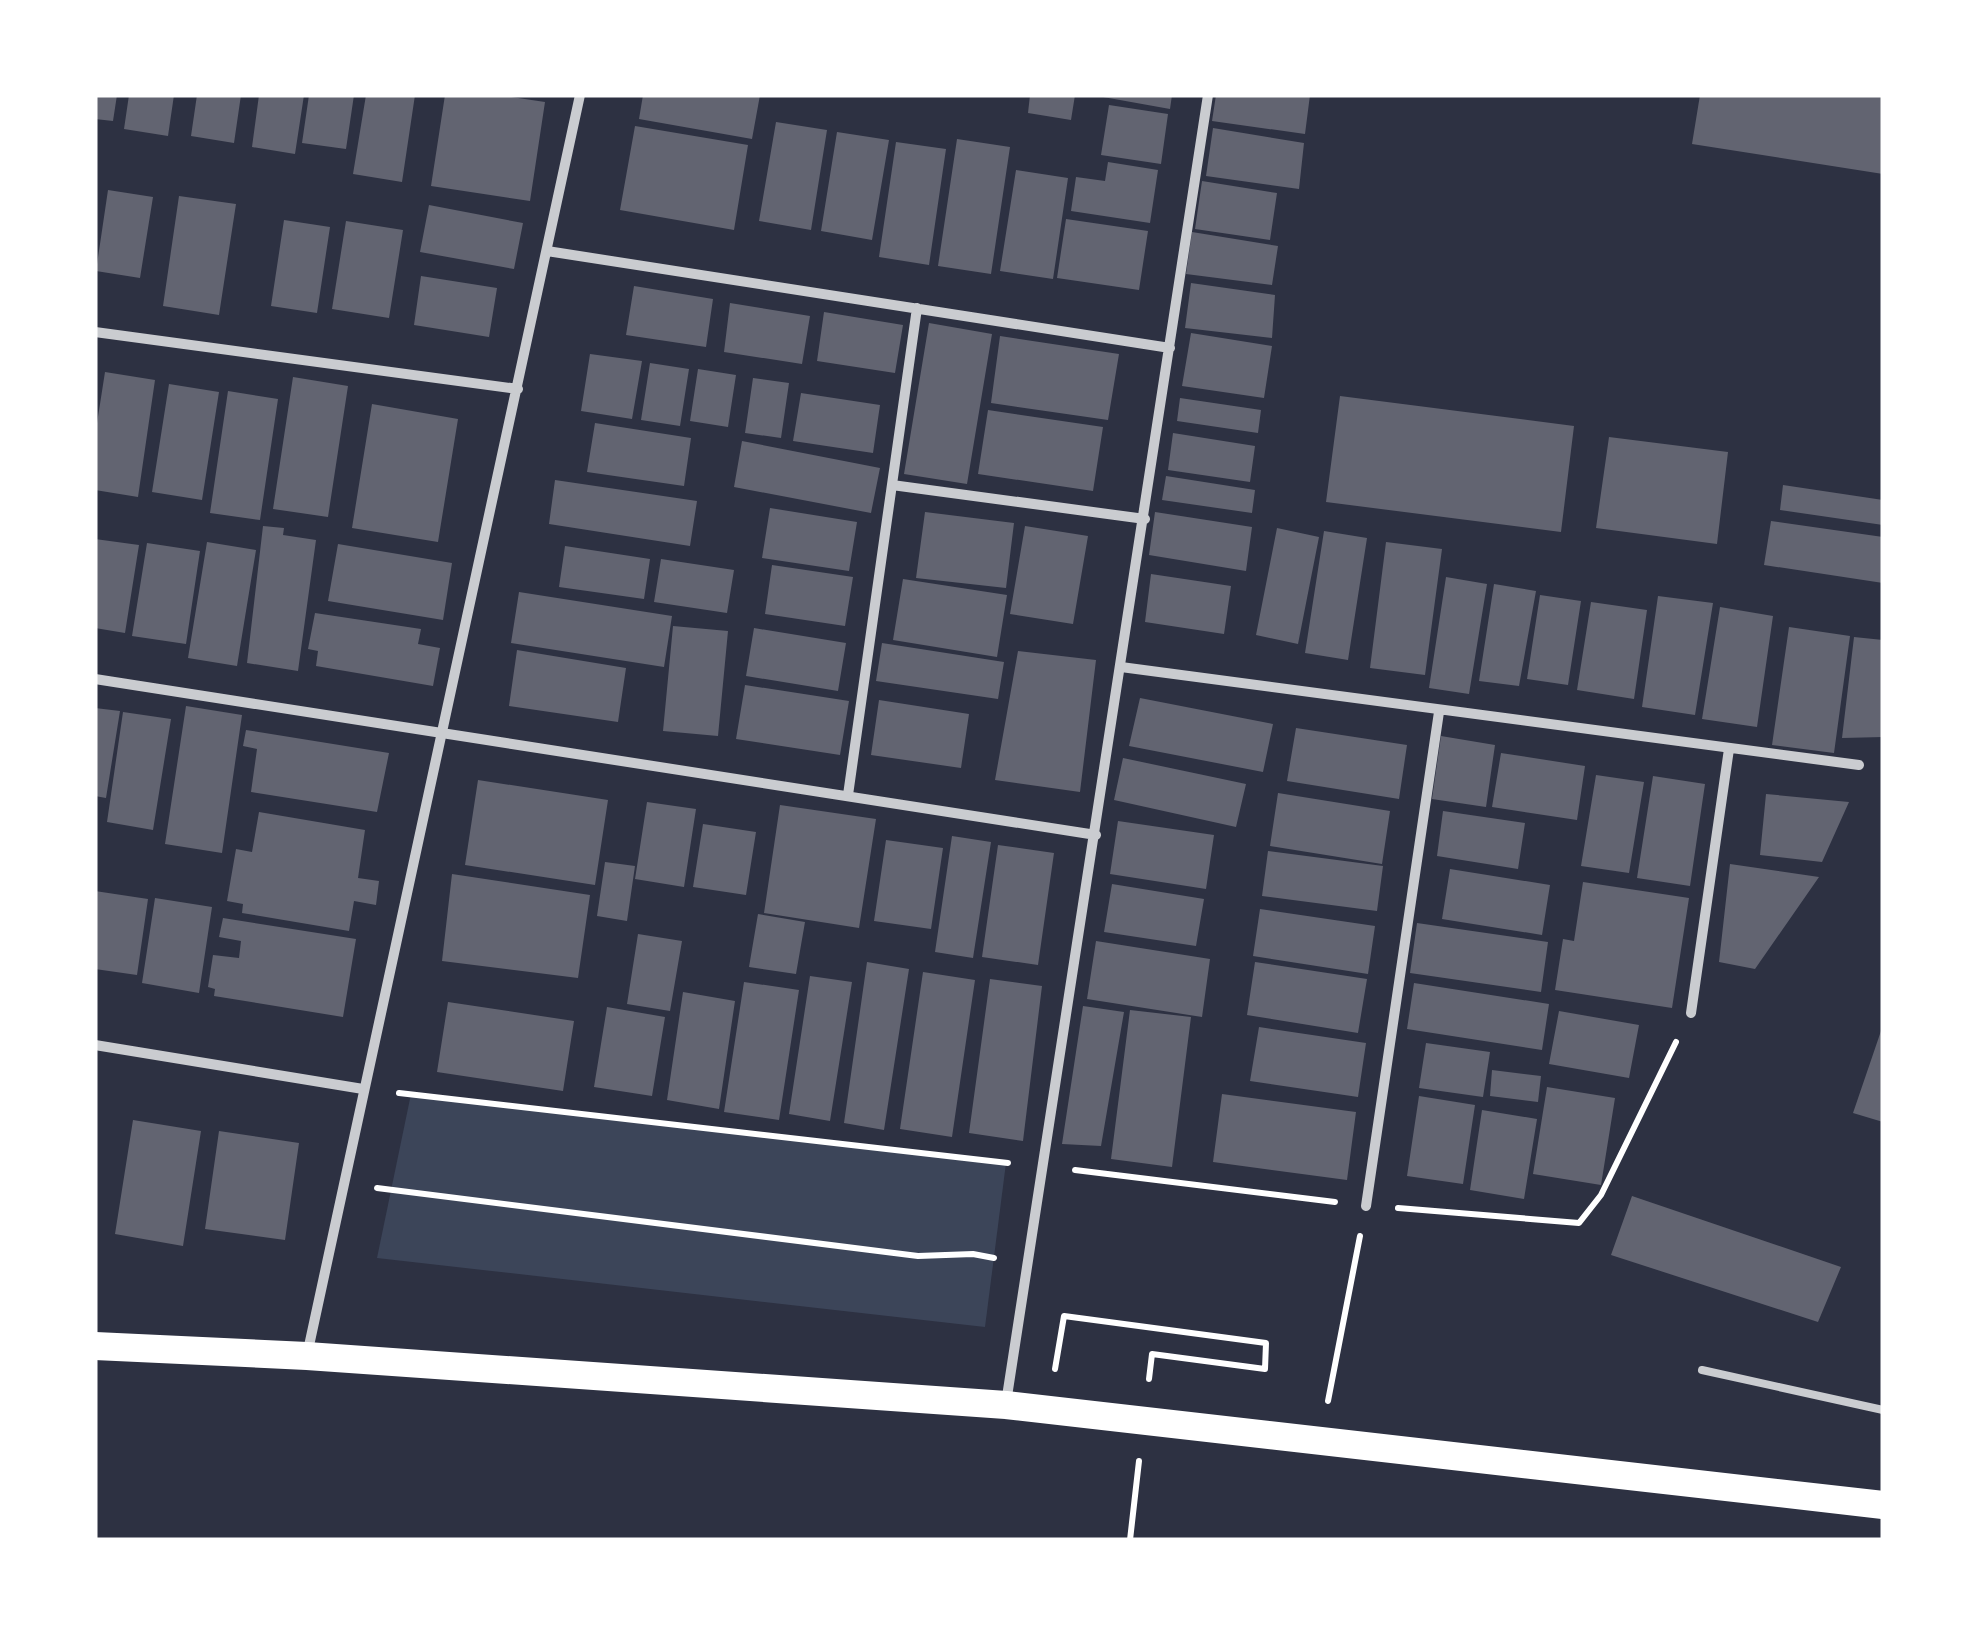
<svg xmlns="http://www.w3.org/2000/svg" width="1978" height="1635" viewBox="0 0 1978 1635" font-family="'Work Sans',sans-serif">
  <rect width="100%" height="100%" fill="#2d3142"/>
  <!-- green -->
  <path fill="#3c4559" d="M411 1094 1006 1163 985 1327 377 1258Z"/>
  <!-- building -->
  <path fill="#626471" d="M95 95H117L113 121 95 119Z
    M129 95H174L168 136 124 129Z
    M197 95H241L234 143 191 136Z
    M259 95H304L295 154 252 147Z
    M309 95H354L346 149 302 143Z
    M366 95H415L402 182 353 174Z
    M445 95H497L545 102 530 201 431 186Z
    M643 95H760L752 139 639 119Z
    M1030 95H1075L1071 120 1028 113Z
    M1092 95H1172L1170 109Z
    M1216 95H1310L1305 134 1212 121Z
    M1700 95H1883V174L1692 144Z
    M1109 105 1168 114 1161 164 1101 155Z
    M776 122 827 130 811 230 759 221Z
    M635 126 748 145 734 230 620 210Z
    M1213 128 1304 143 1299 189 1206 176Z
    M837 132 889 140 872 240 821 231Z
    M957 139 1010 147 991 274 938 266Z
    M896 142 946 149 929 265 879 257Z
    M1108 162 1158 170 1150 223 1071 211 1076 177 1105 181Z
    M1016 170 1068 178 1053 279 1000 271Z
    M1202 181 1277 193 1270 240 1195 229Z
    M108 190 153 197 140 278 96 271Z
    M179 196 236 204 219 315 163 306Z
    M429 205 523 223 514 269 420 252Z
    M1066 219 1148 231 1139 290 1057 278Z
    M284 220 330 227 317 313 271 306Z
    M346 221 403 230 389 318 332 309Z
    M1192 232 1278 246 1272 285 1186 274Z
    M421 276 497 288 489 337 414 325Z
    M1191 283 1275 295 1272 338 1185 328Z
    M634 286 713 299 706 347 626 335Z
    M730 303 810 316 802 364 724 352Z
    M824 312 903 325 895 373 817 361Z
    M929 323 992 334 967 484 904 474Z
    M1191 333 1272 346 1264 398 1182 386Z
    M1000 336 1119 354 1108 420 991 403Z
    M590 354 642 361 632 419 581 411Z
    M650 363 689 369 680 426 641 420Z
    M698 369 736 375 728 427 690 421Z
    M105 372 155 380 138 497 95 490V436Z
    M293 377 348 386 328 517 273 509Z
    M753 378 789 383 781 438 745 433Z
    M169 384 219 392 202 500 152 492Z
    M228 391 278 399 260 520 210 513Z
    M801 393 880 405 873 453 793 441Z
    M1340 396 1574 426 1561 532 1326 502Z
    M1180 398 1261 410 1258 433 1177 421Z
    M372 404 458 419 438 542 352 528Z
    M988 410 1103 427 1093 491 978 474Z
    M595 423 691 438 684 486 587 472Z
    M1173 433 1255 446 1250 482 1168 470Z
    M1609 437 1728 452 1717 544 1596 528Z
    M742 441 880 468 871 513 734 487Z
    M1166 476 1255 490 1252 513 1162 500Z
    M555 480 697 501 690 546 549 524Z
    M1783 485 1883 500V525L1780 510Z
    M770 508 857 522 849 571 762 558Z
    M925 512 1014 523 1006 588 916 578Z
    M1155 512 1252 527 1246 571 1149 555Z
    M1771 521 1883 537V583L1764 565Z
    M263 526 284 528 283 535 316 540 298 671 247 663Z
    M1025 526 1088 536 1073 624 1010 614Z
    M1277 528 1319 537 1298 644 1256 635Z
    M1324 531 1367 538 1348 660 1305 653Z
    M95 539 139 545 125 633 95 628Z
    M207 542 256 550 237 666 188 658Z
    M1386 542 1442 549 1425 675 1370 668Z
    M147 543 200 551 186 644 132 636Z
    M338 544 452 563 443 620 328 601Z
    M565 546 650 559 644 599 559 587Z
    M661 559 734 570 727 613 654 602Z
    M772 565 853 577 845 626 765 614Z
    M1151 574 1231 586 1224 634 1145 622Z
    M1446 577 1487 584 1469 694 1429 688Z
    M903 579 1007 595 997 657 893 640Z
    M1494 584 1536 591 1519 686 1479 681Z
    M519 592 672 616 664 667 511 643Z
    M1540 595 1581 601 1568 685 1527 679Z
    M1658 596 1713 603 1695 715 1642 707Z
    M1591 602 1647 610 1634 699 1577 690Z
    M1720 607 1773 616 1757 727 1702 719Z
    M315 613 421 629 418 644 440 648 433 686 316 666 318 651 308 649Z
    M673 626 728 631 718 736 663 731Z
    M1789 627 1850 636 1834 753 1772 745Z
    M754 628 846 643 838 691 746 676Z
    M1854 637 1883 640V737L1842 738Z
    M882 643 1004 662 998 699 876 681Z
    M517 650 626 668 618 722 509 706Z
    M1018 651 1096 660 1080 792 995 780Z
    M745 685 849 701 840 755 736 739Z
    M1140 698 1273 724 1263 772 1129 746Z
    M879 700 969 714 961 768 871 755Z
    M186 706 242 715 222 853 165 844Z
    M95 708 120 711 106 798 95 796Z
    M123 712 171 719 153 830 107 822Z
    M1296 728 1407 745 1399 799 1287 781Z
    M246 730 389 753 377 812 251 792 257 749 243 746Z
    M1441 736 1495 745 1486 807 1432 799Z
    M1501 753 1585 766 1577 820 1492 807Z
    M1123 758 1246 784 1236 827 1114 800Z
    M1596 775 1644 782 1629 873 1581 866Z
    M1653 776 1705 784 1690 886 1637 878Z
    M478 780 608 800 595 885 465 865Z
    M1278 793 1390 811 1382 864 1270 846Z
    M1766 794 1849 802 1822 862 1760 855Z
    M647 802 696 809 684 887 635 879Z
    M780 805 876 819 859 928 764 913Z
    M1443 811 1525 823 1518 869 1437 856Z
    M259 812 365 830 358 878 379 881 376 905 354 901 349 931 242 913 243 904 227 901 236 849 252 852Z
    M1118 821 1214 835 1206 889 1110 874Z
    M703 824 756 832 746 895 693 887Z
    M952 836 991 842 973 958 935 952Z
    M886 840 943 848 931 929 874 921Z
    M998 845 1054 853 1038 965 982 957Z
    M1268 851 1383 866 1377 911 1262 896Z
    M605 862 635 866 627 921 597 916Z
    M1730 864 1819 877 1755 969 1719 962Z
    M1450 869 1550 885 1542 935 1442 919Z
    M452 874 590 895 578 978 442 961Z
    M1583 882 1689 898 1672 1008 1555 990 1563 939 1574 941Z
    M1112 884 1204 899 1196 946 1104 932Z
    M95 891 148 899 137 975 95 969Z
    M155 898 212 907 199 993 142 983Z
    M1260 909 1375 926 1368 974 1253 956Z
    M758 914 805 922 796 974 749 967Z
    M223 918 356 939 343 1017 214 996 215 989 208 987 213 955 239 958 241 941 219 937Z
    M1417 923 1548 942 1541 992 1410 973Z
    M638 934 682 941 670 1011 627 1004Z
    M1096 941 1210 959 1202 1017 1087 999Z
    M867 962 909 969 884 1130 844 1123Z
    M1255 962 1367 979 1358 1033 1247 1015Z
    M923 972 975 980 952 1137 900 1129Z
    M810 976 852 982 830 1121 789 1114Z
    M990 979 1042 986 1023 1141 969 1133Z
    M744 982 799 990 779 1120 724 1112Z
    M1414 983 1549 1004 1542 1050 1407 1029Z
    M683 992 735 1001 719 1109 667 1100Z
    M448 1002 574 1021 563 1091 437 1072Z
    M1083 1006 1124 1012 1101 1146 1062 1144Z
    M607 1007 665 1017 652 1096 594 1087Z
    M1130 1010 1191 1017 1172 1167 1111 1159Z
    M1559 1011 1639 1025 1629 1078 1549 1064Z
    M1259 1027 1366 1043 1358 1097 1250 1081Z
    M1882 1028H1883V1122L1853 1113Z
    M1426 1043 1490 1052 1483 1097 1419 1088Z
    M1492 1070 1541 1076 1538 1102 1490 1096Z
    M1547 1087 1615 1098 1601 1185 1533 1174Z
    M1222 1094 1356 1112 1347 1180 1213 1162Z
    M1419 1096 1475 1105 1463 1184 1407 1176Z
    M1482 1110 1537 1119 1524 1199 1470 1190Z
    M133 1120 201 1131 183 1246 115 1234Z
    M219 1131 299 1143 285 1240 205 1229Z
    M1632 1196 1841 1267 1818 1322 1611 1255Z"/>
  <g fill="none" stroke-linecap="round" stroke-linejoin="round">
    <!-- path -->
    <path stroke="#fff" stroke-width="6" d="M399 1093 1008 1163
      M1075 1170 1335 1202
      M377 1188 918 1256 973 1254 994 1258
      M1398 1208 1579 1223 1601 1195 1676 1042
      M1055 1369 1064 1316 1266 1343 1265 1369 1152 1354 1149 1379
      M1328 1401 1360 1236
      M1130 1540 1139 1461"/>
    <!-- service -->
    <path stroke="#caccd0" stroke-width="8" d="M1702 1370 1883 1410"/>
    <!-- minor -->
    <path stroke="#caccd0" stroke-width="10" d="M547 251 1170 348
      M95 332 518 389
      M892 485 1145 519
      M1121 667 1859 765
      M95 679 1096 835
      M848 795 917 308
      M1691 1013 1729 749
      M95 1045 363 1089
      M1366 1206 1439 712
      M307 1355 580 95
      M1006 1403 1208 95"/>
    <!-- trunk -->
    <path stroke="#fff" stroke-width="28" d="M95 1346 307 1356 1006 1405 1883 1505"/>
  </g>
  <!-- border -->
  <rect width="1978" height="1635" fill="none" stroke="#ffffff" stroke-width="195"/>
</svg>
